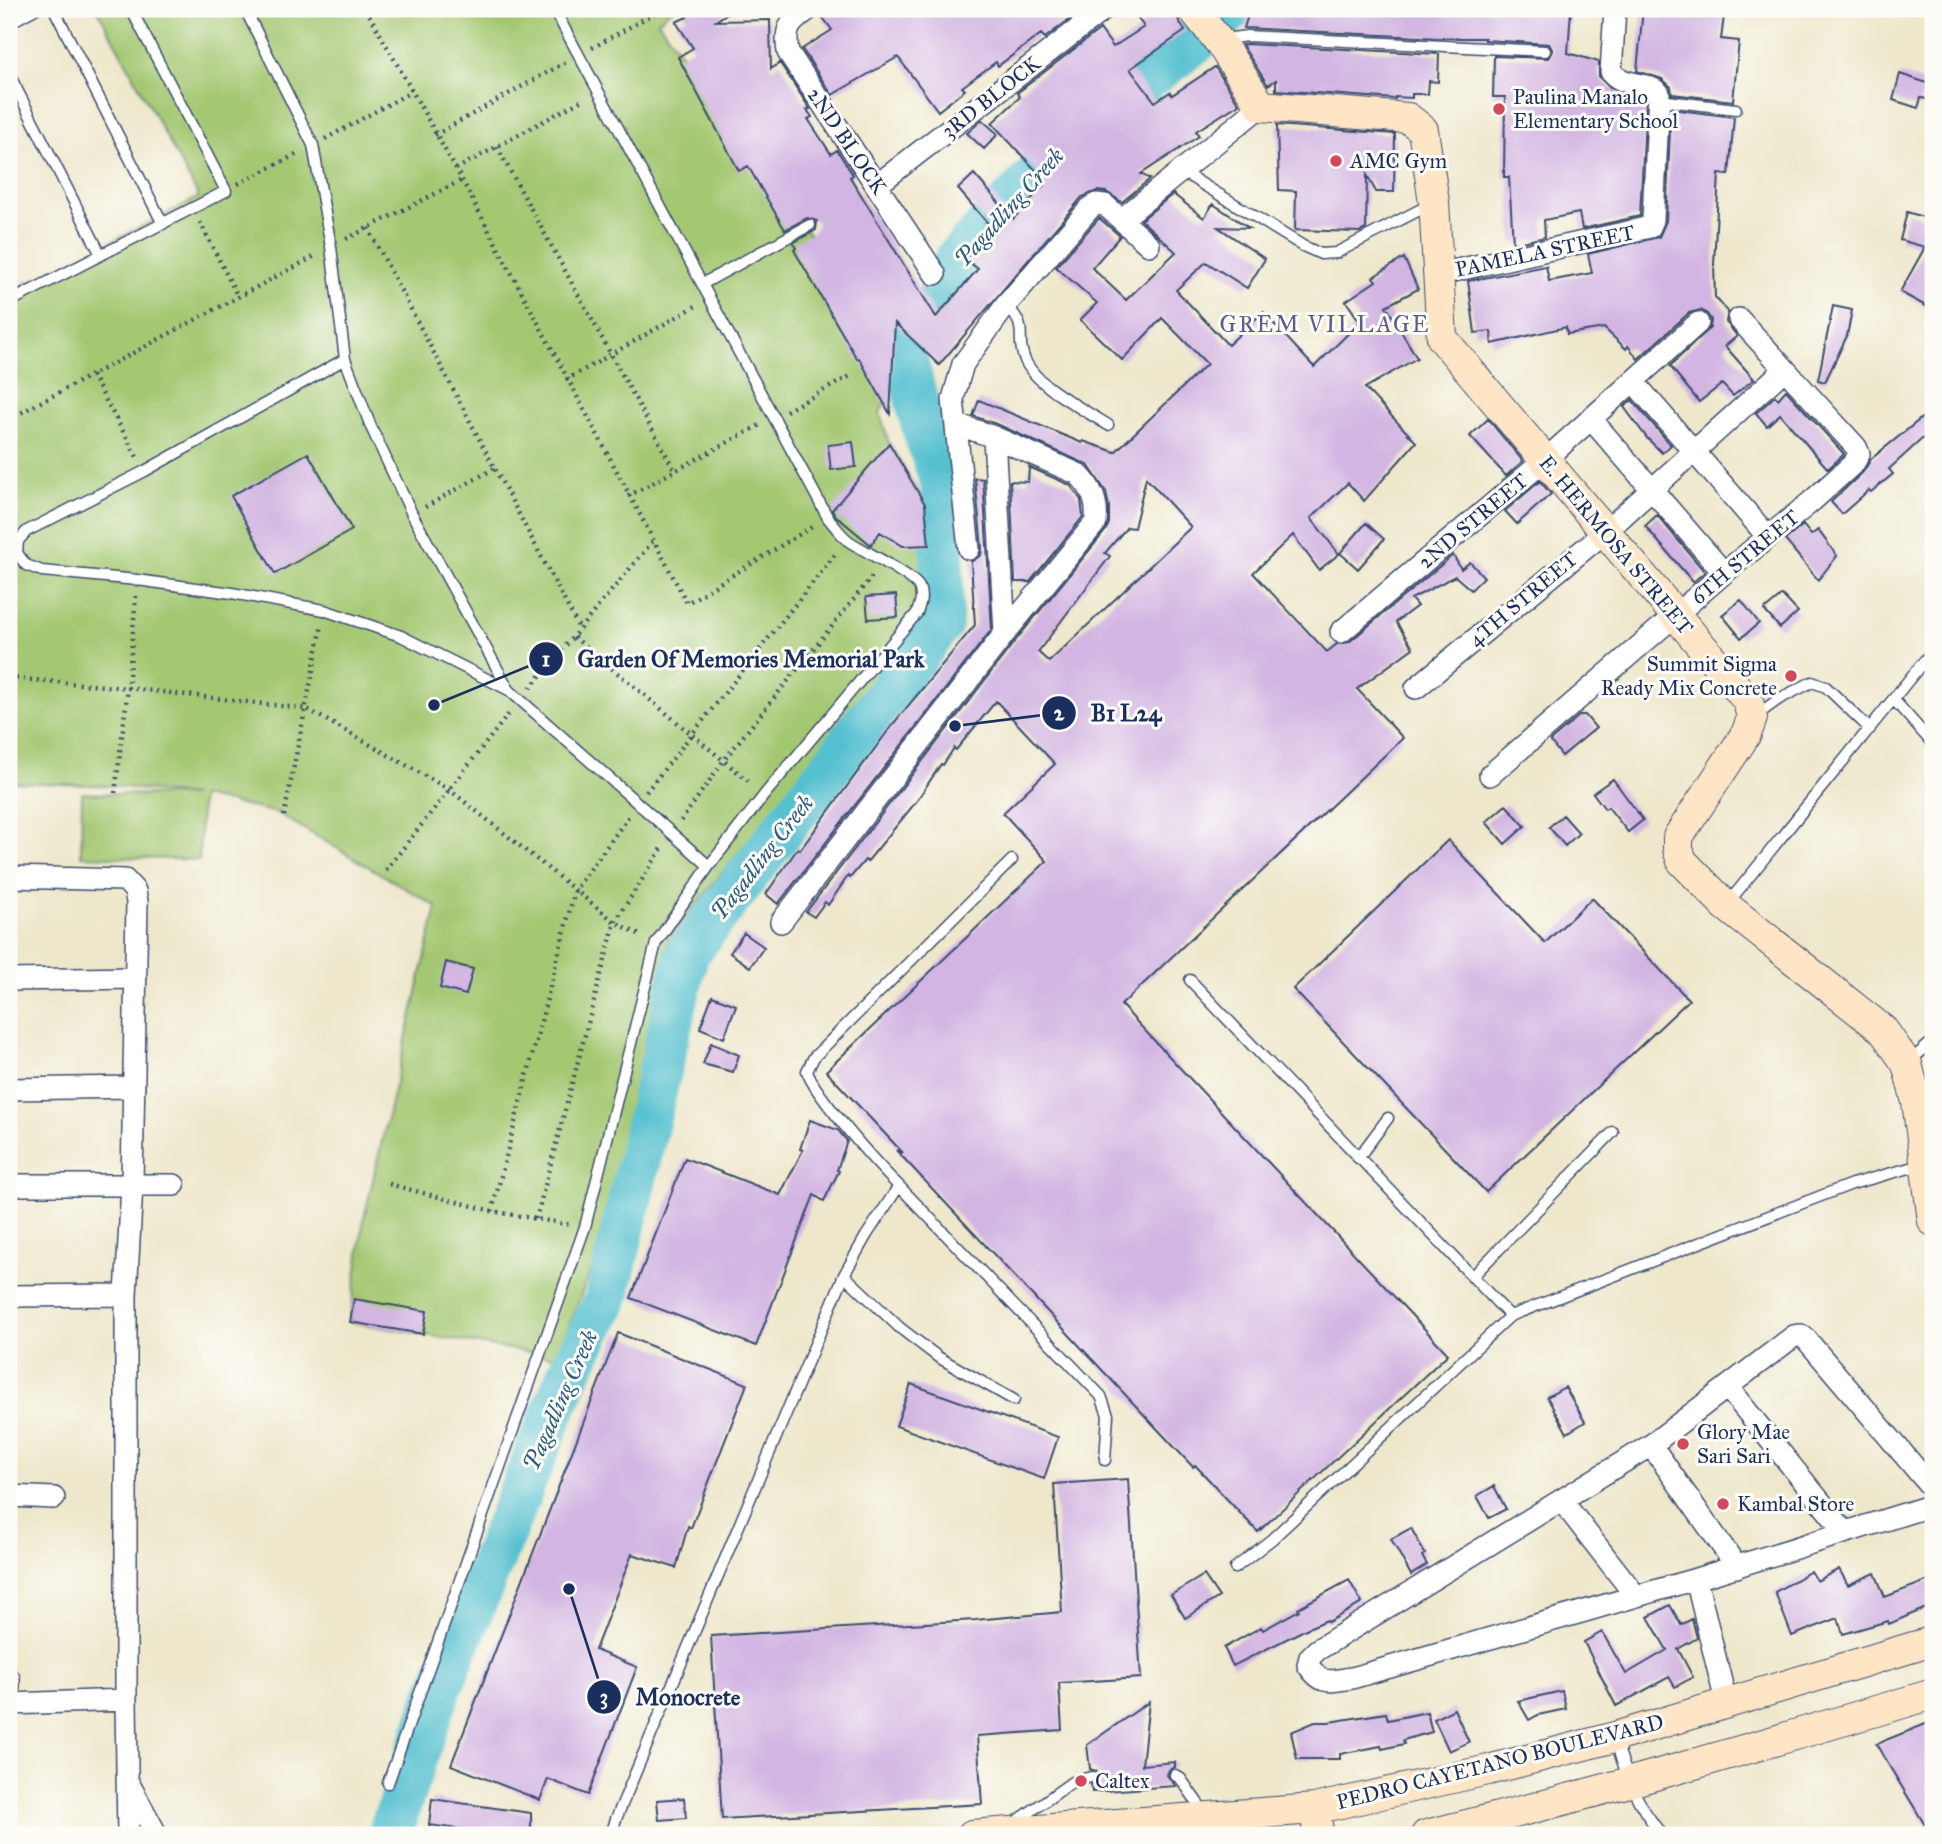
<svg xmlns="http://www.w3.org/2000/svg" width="1942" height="1844" viewBox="0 0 1942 1844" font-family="'IM FELL Great Primer',serif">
  <rect width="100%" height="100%" fill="#fdfcf7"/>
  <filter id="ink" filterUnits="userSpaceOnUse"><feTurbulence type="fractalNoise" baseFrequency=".0143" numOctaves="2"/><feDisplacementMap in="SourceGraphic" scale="14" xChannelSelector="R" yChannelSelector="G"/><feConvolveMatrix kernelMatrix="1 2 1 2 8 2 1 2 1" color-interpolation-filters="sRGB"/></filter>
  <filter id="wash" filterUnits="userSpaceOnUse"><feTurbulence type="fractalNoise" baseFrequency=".00686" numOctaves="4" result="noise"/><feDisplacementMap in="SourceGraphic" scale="28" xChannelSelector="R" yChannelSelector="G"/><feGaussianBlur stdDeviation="1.57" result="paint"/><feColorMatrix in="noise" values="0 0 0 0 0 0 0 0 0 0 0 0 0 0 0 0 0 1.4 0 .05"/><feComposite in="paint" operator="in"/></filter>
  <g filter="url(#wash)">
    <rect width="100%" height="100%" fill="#eee7cb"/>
    <!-- green -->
    <path fill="#a4c872" stroke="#607c68" stroke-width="2" d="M97 9H673L658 21 893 352 892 387 880 413 889 443 925 504 929 545 922 628 669 938 596 1258 556 1357 350 1322 364 1218 437 907 277 813 206 797H201L199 860 81 856 82 793 193 796 115 786 9 782V290L43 277 199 197Z"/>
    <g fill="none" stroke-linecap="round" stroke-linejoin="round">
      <!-- river -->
      <path stroke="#55c0d0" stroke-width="44" d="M389 1835 439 1691 569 1373 607 1298 687 954 941 624 943 485 925 433 902 345 935 309 957 258 1082 128 1211 30 1232 9"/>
    </g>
    <g id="blocks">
      <!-- building -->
      <path fill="#d2b5e2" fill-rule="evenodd" d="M682 9H733L716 21 770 20 771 69 780 63 810 109 807 110 812 117 808 119 831 154 837 150 853 175 850 177 936 317 978 269 965 259 991 227 958 189 974 174 1013 219 1045 184 1040 180 1042 177 992 123 1020 97 1017 93 1100 29 1113 47 1144 27 1132 9H1172L1185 31 1130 69 1155 102 1170 92 1172 95 1215 67 1239 104 1196 131 1199 136 1141 174 1150 179 1122 202 1106 192 1097 191 1082 197 939 365 895 323 890 414 859 358 857 359 794 250 796 248 793 243 816 230 817 221 807 218 785 230 748 166 739 171 678 57 693 48 676 22 687 17Z
        M822 9H1083L1045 38 1041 34 998 66 996 62 962 87 965 90 938 111 898 57 832 95 802 49 832 30 821 15Z
        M1250 9H1336L1362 14 1363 9H1571L1568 53 1599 62V77L1610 88 1646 100 1640 216 1582 229 1579 213 1544 220 1545 237 1513 244 1509 177H1504L1505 97H1493L1494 56 1548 58 1553 51 1549 44 1485 40V38H1440L1244 28Z
        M1643 9H1725L1721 39 1739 41 1733 101 1672 94 1671 87 1662 79 1637 71Z
        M1247 44 1439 54 1438 82 1429 81 1428 94H1412V98L1395 97V99L1276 90V80L1268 85 1242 45Z
        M1900 74 1933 85V100L1921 98 1918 108 1893 100Z
        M1671 109 1734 117 1729 175 1719 174 1714 264 1715 297 1728 312 1726 322 1737 336 1725 346 1754 379 1733 396 1722 384 1699 402 1670 366 1710 328 1711 320 1707 314 1701 310 1689 313 1638 359 1628 346 1626 349 1604 328 1567 334 1566 327 1492 344 1491 331 1475 333 1468 281 1546 266 1549 281 1592 273 1588 254 1659 237 1666 221Z
        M982 120 998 134 984 149 967 133Z
        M1277 125 1395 134 1394 192H1376L1367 175 1366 229 1360 232 1295 230 1296 191 1279 190Z
        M1173 194 1204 218 1213 204 1249 228 1218 227 1265 259 1247 288 1206 262 1176 290 1228 345 1263 312 1314 367 1360 322 1346 301 1376 281 1373 277 1404 258 1418 289 1386 306 1417 358 1365 388 1416 442 1364 501 1348 483 1311 518 1339 554 1319 570 1293 535 1253 573 1327 652 1337 644 1349 642 1453 555 1461 569 1470 562 1484 577 1471 590 1455 576 1411 599 1417 606 1396 622 1413 648 1357 689 1403 738 1121 1005 1448 1354 1258 1532 1195 1465 1193 1467 896 1150 903 1153 826 1071 1047 861 1003 813 1055 764 996 701 956 750 954 748 943 765 941 764 916 802 867 862 865 860 850 878 848 876 828 905 825 902 814 917 806 912 1015 641 1106 530 1109 523V507L1106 492 1088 465 999 425 973 416 979 400 1082 443 1083 441 1115 452 1207 364 1162 318 1122 360 1080 320 1097 303 1056 267 1099 218 1120 236 1092 268 1126 300 1176 252 1141 220ZM1146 478 1191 527 1049 662 1038 652 1110 556 1105 553 1127 527 1134 528Z
        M1907 212 1933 220V310L1900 292 1925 247 1900 240Z
        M1833 306 1852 310 1847 336 1825 382 1818 380Z
        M1786 390 1844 454 1828 469 1780 414 1767 426 1756 413 1775 396 1778 399Z
        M1632 400 1671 445 1662 453 1647 438 1624 407Z
        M1923 417 1933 429 1889 469 1893 474 1871 492 1869 490 1842 514 1831 502 1863 472 1871 459Z
        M1488 419 1523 461 1506 476 1470 436Z
        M853 442 856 467 831 470 828 445Z
        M889 443 925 504 929 545 903 546 880 532 871 545 836 516 832 510Z
        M308 453 352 530 275 574 231 496Z
        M1029 467 1070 485 1081 500 1083 517 1030 582H1015L1010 481 1028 482Z
        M975 478 983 479 992 629 778 904 766 894 784 868 798 848 800 850 893 724 975 625 971 562 981 555 982 548Z
        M1540 481 1551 494 1517 524 1505 511Z
        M1657 515 1705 572 1693 582 1645 526Z
        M1366 523 1384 539 1358 569 1340 553Z
        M1803 525 1811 535 1818 530 1837 556 1818 580 1785 540Z
        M896 595 898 617 868 619 866 597Z
        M1782 595 1798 612 1780 628 1764 610Z
        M1741 600 1759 623 1741 638 1722 615Z
        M1580 715H1585L1596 728 1562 756 1550 741Z
        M1613 779 1643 820 1628 832 1608 807 1605 809 1593 793Z
        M1506 805 1525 826 1505 844 1486 822Z
        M1563 815 1579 833 1565 846 1549 827Z
        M1448 840 1545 943 1592 898 1689 1000 1486 1192 1293 989Z
        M744 933 764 947 750 967 730 953Z
        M446 962 473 969 466 995 440 988Z
        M712 996 736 1005 724 1038 700 1028Z
        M711 1043 739 1055 733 1072 703 1064Z
        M810 1120 838 1130 847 1141 837 1170 839 1171 824 1201 814 1195 756 1346 631 1298 685 1158 780 1195 803 1150 800 1149Z
        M354 1299 427 1311 423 1334 350 1322Z
        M618 1333 747 1384 691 1528 688 1526 676 1568 632 1554 595 1650 637 1667 588 1795 548 1779 540 1800 451 1765Z
        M911 1384 1058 1437 1044 1479 896 1426Z
        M1565 1387 1585 1422 1567 1433 1547 1397Z
        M1128 1479 1141 1678 1059 1683 1062 1730 977 1736 982 1804 722 1819 711 1636 975 1620 1062 1612 1054 1484Z
        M1494 1486 1506 1509 1489 1518 1477 1496Z
        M1411 1528 1425 1554 1422 1556 1427 1565 1411 1575 1391 1539Z
        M1839 1569 1848 1585 1875 1573 1885 1597 1929 1580 1933 1592V1605L1889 1624 1888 1621 1843 1634 1838 1618 1792 1636 1775 1592 1811 1571 1817 1581Z
        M1204 1575 1219 1597 1185 1618 1171 1595Z
        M1349 1580 1362 1603 1328 1622 1327 1620 1308 1628 1233 1666 1224 1648 1261 1627 1263 1630 1299 1610 1298 1608Z
        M1670 1605 1681 1625 1692 1619 1697 1638 1678 1649 1693 1677 1675 1687 1669 1677 1616 1706 1584 1642 1602 1632 1626 1674 1667 1650 1648 1617Z
        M1562 1691 1566 1709 1538 1715 1529 1720 1518 1701Z
        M1149 1702 1142 1765 1175 1762V1767L1169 1770 1167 1775 1176 1786 1092 1792 1091 1785 1097 1782 1099 1776 1096 1771 1090 1769 1087 1745Z
        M1454 1709 1469 1742 1449 1751 1434 1719Z
        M1427 1712 1432 1732 1403 1740 1404 1744 1382 1749 1381 1746 1340 1754V1759H1297L1291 1732 1315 1722H1329L1386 1713 1388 1720Z
        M1933 1721V1835H1931L1876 1744Z
        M684 1798 686 1818 659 1820 657 1800Z
        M432 1799 531 1813V1832L473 1831 429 1825Z"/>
    </g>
  </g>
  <g filter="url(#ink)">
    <use href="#blocks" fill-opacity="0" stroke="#3b4b6e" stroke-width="2"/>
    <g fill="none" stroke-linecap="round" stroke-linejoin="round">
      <!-- lane casing -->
      <g stroke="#3b4b6e" stroke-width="13">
        <path id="lane" d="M54 9 163 224
          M245 9 313 145 331 247 345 359 371 427 412 514 509 690 709 866
          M9 23 35 9
          M1224 43 1232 38 1247 36 1545 51
          M9 74 101 255
          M1659 100 1736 109
          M1181 171 1303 246 1321 254 1336 253 1431 204
          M702 284 810 225
          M9 302 226 191 131 9
          M1006 305C1031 330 1014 335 1025 360 1036 386 1085 410 1108 425
          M345 359 145 471 27 531 18 541 17 553 26 565 42 571 137 580 232 593 324 610 401 636 509 690
          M1894 700 1933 744
          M1754 717 1779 699 1812 682 1826 687 1870 729
          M1728 903 1933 650
          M1190 980 1510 1316 1272 1539 1235 1568
          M1909 1062 1933 1041
          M1358 1158 1388 1118
          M899 1186C880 1168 813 1093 807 1071L814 1057 1012 860
          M844 1275 900 1328 938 1357 1014 1400
          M1472 1277 1613 1132
          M1510 1316 1852 1184 1924 1164
          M1615 1738C1627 1778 1635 1802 1662 1835
          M1175 1775 1181 1779 1206 1815
          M388 1783 585 1227 656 943 709 866 765 794 917 613C920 604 923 596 919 587 914 576 864 551 850 542 841 536 835 526 828 518L554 9
          M1013 1824 1072 1782 1091 1777
          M611 1835 616 1819 844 1275 866 1236 899 1186 1101 1396 1108 1415 1105 1460"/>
      </g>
      <!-- street casing -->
      <g stroke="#3b4b6e" stroke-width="24">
        <path id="street" d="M809 9C790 23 784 27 788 52L935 274
          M877 185 1104 9
          M1122 219 1261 106
          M1440 274 1650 227 1653 220 1659 93C1647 81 1623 87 1611 72L1615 9
          M1633 381 1768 537
          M1591 419 1724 573
          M994 437 1005 633
          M969 549 953 399 963 364 1006 305 1090 208 1096 204 1105 205 1149 245
          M1341 632 1545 460 1698 323
          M1416 688 1605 532 1785 369
          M1490 775 1724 573 1812 501 1854 463 1859 454 1856 447 1739 319
          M9 877 125 880 135 891 137 902 132 1185 126 1295V1700L128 1835
          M781 922 1005 633 1096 522C1098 502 1092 488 1078 474L994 437 956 424
          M9 980 136 978
          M9 1089 134 1087
          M9 1185H174
          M9 1296 126 1295
          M1728 1388 1845 1532
          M1651 1445 1737 1567
          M1933 1489 1806 1339 1801 1335 1794 1336 1651 1445 1317 1650 1310 1657 1308 1665C1322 1686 1329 1681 1352 1678L1696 1579 1933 1505
          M9 1496 54 1498
          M1562 1501 1635 1595
          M1696 1579 1726 1702
          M9 1679V1708
          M9 1704 126 1700
          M129 1784 154 1830 155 1835"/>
      </g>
      <!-- secondary casing -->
      <g stroke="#3b4b6e" stroke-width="32">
        <path id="secondary" d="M1193 9 1221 44 1261 106 1408 118 1423 130 1434 202 1442 338 1748 701 1752 718 1746 734 1678 837V849L1682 861 1726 906 1883 1030 1907 1064 1917 1102 1933 1221
          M1314 1809 1319 1835
          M972 1835 1314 1809 1488 1770 1615 1737 1933 1641
          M1426 1835C1597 1794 1765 1744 1933 1694"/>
      </g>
      <!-- path -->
      <path stroke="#3b4b6e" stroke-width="4.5" stroke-dasharray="2 5" stroke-linecap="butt" d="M366 9 462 180 687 603 815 525
        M592 48 662 9
        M435 135 566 62
        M325 139 411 92
        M497 147 675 471
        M456 169 584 99
        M238 184 299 153
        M200 222 238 297
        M368 228 580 630
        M346 239 462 180
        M92 375 137 457
        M566 380 696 306
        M786 411 850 376
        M9 419 317 255
        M628 496 760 425
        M425 507 495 468
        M574 637 752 784
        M9 678 128 688 307 709 450 790 615 922 642 936
        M530 688 653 541
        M646 792 837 552
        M115 793 128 688 136 596
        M284 816 322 625
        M681 821 724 760 874 574
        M386 870 511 711
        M389 1184 492 1211 571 1225
        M492 1211 575 890 629 816
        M536 1219 615 922 664 845"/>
      <!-- lane -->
      <use href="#lane" stroke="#fff" stroke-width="10"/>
      <!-- street -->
      <use href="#street" stroke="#fff" stroke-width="21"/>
      <!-- secondary -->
      <use href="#secondary" stroke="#fde5c5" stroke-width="30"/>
    </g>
  </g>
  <!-- markers -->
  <g fill="#d1495b" stroke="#fdfcf7" stroke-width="2.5">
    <circle cx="1499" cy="109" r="7"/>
    <circle cx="1336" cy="161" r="7"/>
    <circle cx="1791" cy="676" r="7"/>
    <circle cx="1683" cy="1444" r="7"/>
    <circle cx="1723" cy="1504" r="7"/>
    <circle cx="1081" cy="1781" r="7"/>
  </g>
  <g text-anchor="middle" stroke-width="6" stroke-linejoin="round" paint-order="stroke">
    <!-- street labels -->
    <g font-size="21" fill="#1b2f5e" stroke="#fdfcf7">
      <text transform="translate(991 97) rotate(-38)" y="7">3RD BLOCK</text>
      <text transform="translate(847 141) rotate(56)" y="7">2ND BLOCK</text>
      <text transform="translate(1545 251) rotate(-12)" y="7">PAMELA STREET</text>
      <text transform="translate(1473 521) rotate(-40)" y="7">2ND STREET</text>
      <text transform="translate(1616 545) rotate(50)" y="7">E. HERMOSA STREET</text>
      <text transform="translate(1745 557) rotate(-40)" y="7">6TH STREET</text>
      <text transform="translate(1523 599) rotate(-40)" y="7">4TH STREET</text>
      <text transform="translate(1500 1762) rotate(-14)" y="7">PEDRO CAYETANO BOULEVARD</text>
    </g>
    <!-- poi labels -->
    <g font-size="21" fill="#1b2f5e" stroke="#fdfcf7" text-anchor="start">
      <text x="1513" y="104">Paulina Manalo<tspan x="1513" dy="24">Elementary School</tspan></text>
      <text x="1350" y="168">AMC Gym</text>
      <text x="1777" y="671" text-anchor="end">Summit Sigma<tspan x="1777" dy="24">Ready Mix Concrete</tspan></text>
      <text x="1697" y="1439">Glory Mae<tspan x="1697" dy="24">Sari Sari</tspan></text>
      <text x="1737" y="1511">Kambal Store</text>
      <text x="1095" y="1788">Caltex</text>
    </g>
    <!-- water labels -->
    <g font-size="23" font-style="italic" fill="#2c5a80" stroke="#fdfcf7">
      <text transform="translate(1009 207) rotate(-48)" y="8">Pagadling Creek</text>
      <text transform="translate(762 857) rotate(-52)" y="8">Pagadling Creek</text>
      <text transform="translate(560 1400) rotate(-66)" y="8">Pagadling Creek</text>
    </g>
    <!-- neighbourhood labels -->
    <g font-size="23" letter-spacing="2" fill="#5b5e8c" stroke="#fdfcf7">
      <text x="1325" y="332">GREM VILLAGE</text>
    </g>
  </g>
  <!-- callouts -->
  <path fill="none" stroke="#1b2f5e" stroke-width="2.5" d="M434 705L546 659M955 726L1059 713M569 1589L604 1697"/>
  <g fill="#1b2f5e" stroke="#fdfcf7" stroke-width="2.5">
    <circle cx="434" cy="705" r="7"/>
    <circle cx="955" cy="726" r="7"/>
    <circle cx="569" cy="1589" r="7"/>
    <circle cx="546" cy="659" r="18"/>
    <circle cx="1059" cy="713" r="18"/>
    <circle cx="604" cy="1697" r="18"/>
  </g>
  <g font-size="21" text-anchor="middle" font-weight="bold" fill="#fff">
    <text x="546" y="666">1</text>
    <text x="1059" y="720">2</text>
    <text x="604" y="1704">3</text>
  </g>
  <g font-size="23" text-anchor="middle" font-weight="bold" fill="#1b2f5e" stroke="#fdfcf7" stroke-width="6" stroke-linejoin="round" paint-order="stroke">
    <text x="751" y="667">Garden Of Memories Memorial Park</text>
    <text x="1126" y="721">B1 L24</text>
    <text x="688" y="1705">Monocrete</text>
  </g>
  <!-- margin -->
  <rect width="1942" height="1844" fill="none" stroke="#fdfcf7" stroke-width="35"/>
</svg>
